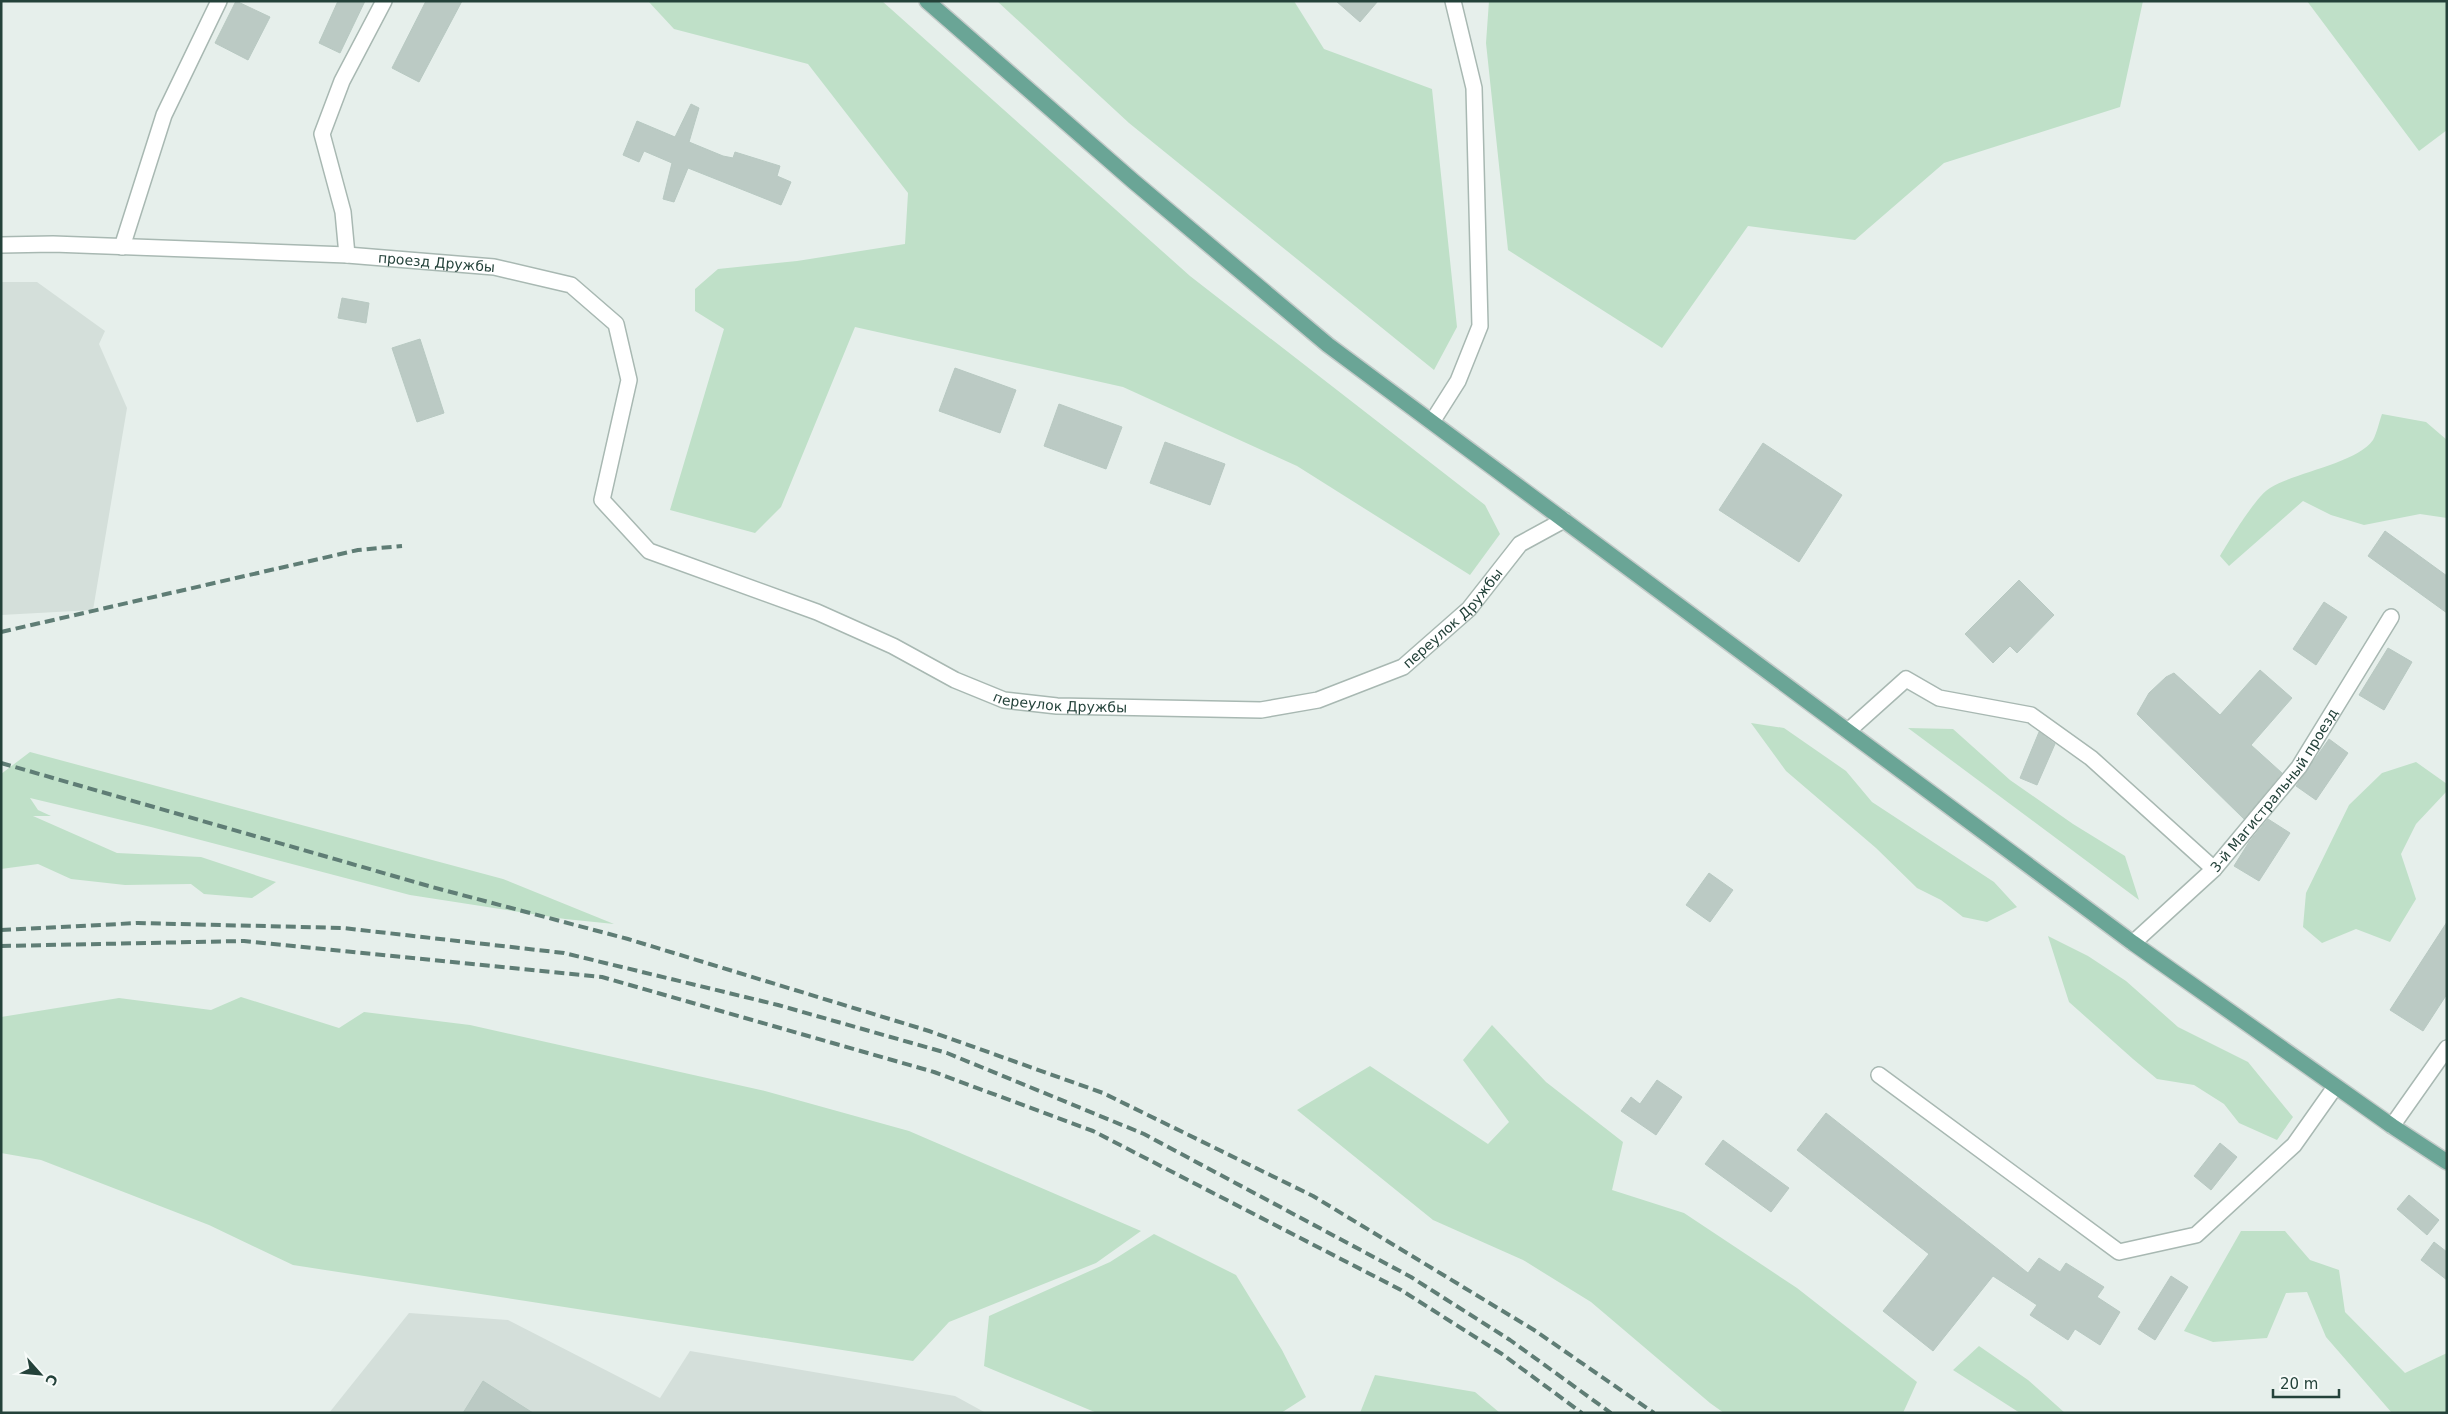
<svg xmlns="http://www.w3.org/2000/svg" width="2448" height="1414" viewBox="0 0 2448 1414" font-family="'DejaVu Sans',sans-serif">
  <rect width="100%" height="100%" fill="#e6efeb"/>
  <!-- built -->
  <path fill="#d4dfda" d="M1 282H37L105 331 99 344 127 408 93 610 1 615Z
    M409 1313 508 1320 660 1398 690 1351 955 1396 986 1413H329Z"/>
  <!-- green -->
  <path fill="#bfe0c8" d="M648 1H882L1190 276 1485 505 1500 534 1470 575 1297 466 1123 387 855 327 781 507 755 533 670 510 724 329 695 311V289L718 269 797 261 905 244 908 193 808 64 674 29Z
    M997 1H1294L1324 49 1432 89 1457 327 1434 370 1129 123Z
    M1489 1H2143L2120 107 1944 163 1855 240 1748 226 1662 348 1508 250 1486 43Z
    M2307 1H2447V130L2419 151Z
    M2382 414 2426 422 2447 440V518L2420 514 2364 525 2331 515 2303 501 2229 566 2220 556C2229 541 2256 496 2270 488 2296 472 2357 463 2373 440 2377 433 2379 422 2382 414Z
    M1751 723 1784 728 1846 771 1872 802 1994 882 2017 907 1987 922 1963 917 1941 900 1917 888 1876 848 1786 771Z
    M1908 728 1953 729 2010 780 2073 824 2125 856 2139 900Z
    M30 752 503 879 614 924 565 919 410 895 151 827 30 798 38 810 51 816H33L117 853 201 857 276 882 252 898 204 894 191 884 125 885 71 879 38 864 1 869V774Z
    M2416 762 2447 784V791L2416 824 2401 854 2416 899 2390 942 2356 929 2322 943 2303 927 2306 893 2349 805 2382 773Z
    M2048 936 2088 956 2126 981 2178 1027 2248 1062 2293 1117 2277 1140 2239 1123 2224 1104 2194 1085 2157 1079 2133 1059 2069 1002Z
    M241 997 339 1028 364 1012 470 1025 765 1091 909 1131 1141 1231 1096 1263 949 1322 913 1361 293 1265 209 1225 41 1160 1 1153V1017L119 998 211 1010Z
    M1492 1025 1546 1082 1623 1142 1612 1190 1684 1213 1797 1288 1917 1382 1903 1413H1724L1710 1403 1591 1302 1523 1260 1433 1220 1297 1110 1370 1066 1488 1144 1509 1122 1463 1060Z
    M2241 1231H2285L2310 1260 2339 1270 2345 1312 2405 1373 2447 1353V1413H2392L2326 1337 2307 1292 2286 1293 2267 1338 2213 1342 2184 1331Z
    M1154 1234 1236 1275 1282 1350 1306 1397 1281 1413H1097L984 1366 989 1316 1110 1262Z
    M1979 1346 2028 1380 2065 1413H2020L1953 1370Z
    M1375 1375 1475 1392 1500 1413H1360Z"/>
  <!-- building -->
  <path fill="#bbcac4" stroke="#b8c9c2" d="M236 1 270 17 248 60 215 43Z
    M338 1H365L340 53 319 43Z
    M426 1H462L419 82 392 68Z
    M1336 1H1378L1360 22Z
    M691 104 699 108 689 142 723 156 733 158 735 152 780 166 777 176 791 182 781 205 688 168 674 202 663 199 672 163 644 151 639 162 623 155 637 121 675 137Z
    M342 298 369 303 366 323 338 318Z
    M420 339 444 413 417 422 392 348Z
    M955 368 1016 390 1000 433 939 411Z
    M1059 404 1122 427 1106 469 1044 446Z
    M1165 442 1225 464 1210 505 1150 483Z
    M1763 443 1842 495 1799 562 1719 510Z
    M2385 531 2447 576V613L2368 556Z
    M2019 580 2054 615 2017 653 2010 646 1993 663 1965 634Z
    M2324 602 2347 617 2316 665 2293 649Z
    M2388 648 2412 662 2384 710 2359 695Z
    M2260 670 2292 698 2251 745 2282 773 2244 819 2137 714 2149 693 2166 677 2174 673 2220 715Z
    M2039 732 2055 744 2037 785 2020 778Z
    M2329 739 2348 753 2316 800 2296 786Z
    M2268 819 2290 833 2259 881 2234 866 2249 842Z
    M1709 873 1733 890 1710 922 1686 905Z
    M2447 922V994L2423 1031 2390 1010Z
    M1657 1080 1682 1097 1656 1135 1621 1111 1631 1097 1640 1104Z
    M1826 1113 2028 1273 2039 1258 2060 1272 2066 1263 2104 1287 2097 1297 2120 1312 2100 1345 2075 1329 2068 1340 2030 1315 2037 1305 1993 1276 1933 1351 1883 1311 1929 1254 1797 1150Z
    M1723 1140 1789 1188 1771 1212 1705 1164Z
    M2220 1143 2237 1157 2211 1190 2194 1176Z
    M2409 1195 2439 1220 2427 1235 2397 1209Z
    M2434 1242 2447 1252V1280L2421 1260Z
    M2171 1276 2188 1287 2155 1340 2138 1329Z
    M483 1381 533 1413H463Z"/>
  <g fill="none" stroke-linecap="round" stroke-linejoin="round">
    <!-- minor casing -->
    <g stroke="#a8b8b2" stroke-width="18">
      <g id="minor">
        <path id="s1" d="M1 245 53 244 347 255 494 267 571 285 616 324 629 380 602 500 649 551 817 612 893 646 955 680 1004 700 1057 706 1261 710 1318 700 1403 667 1469 609 1520 544 1564 520"/>
        <path d="M122 247 164 115 219 1"/>
        <path d="M347 255 343 212 322 134 342 81 384 1"/>
        <path d="M1432 422 1458 381 1480 326 1474 88 1453 1"/>
        <path d="M1848 731 1906 679 1939 698 2031 715 2091 758 2214 869"/>
        <path id="s2" d="M2133 943 2214 869 2299 767 2391 617"/>
        <path d="M1879 1075 2119 1252 2196 1235 2294 1145 2335 1087"/>
        <path d="M2392 1126 2447 1048"/>
      </g>
    </g>
    <!-- major casing -->
    <g stroke="#c2cac8" stroke-width="18">
      <path id="major" d="M927 1 1133 181 1328 345 2133 943 2392 1126 2447 1162"/>
    </g>
    <!-- minor -->
    <use href="#minor" stroke="#fff" stroke-width="15"/>
    <!-- major -->
    <use href="#major" stroke="#6aa596" stroke-width="15"/>
    <!-- rail -->
    <path stroke="#5f7d75" stroke-width="4" stroke-dasharray="10 5" stroke-linecap="butt" d="M1 632 358 550 402 546
      M1 763 432 887 628 939 929 1031 1103 1093 1313 1196 1534 1330 1654 1413
      M1 930 138 923 343 928 564 953 778 1005 947 1053 1144 1134 1411 1277 1510 1340 1611 1413
      M1 946 244 941 602 977 934 1072 1093 1131 1401 1290 1502 1354 1582 1413"/>
  </g>
  <g text-anchor="middle" stroke-width="5" stroke-linejoin="round" paint-order="stroke">
    <!-- street labels -->
    <g font-size="14" fill="#24423a" stroke="#f7fbf9">
      <text dy="5" stroke="none"><textPath href="#s1" startOffset="436">проезд Дружбы</textPath></text>
      <text dy="5" stroke="none"><textPath href="#s1" startOffset="1744">переулок Дружбы</textPath></text>
      <text dy="5" stroke="none"><textPath href="#s1" startOffset="1324">переулок Дружбы</textPath></text>
      <text dy="5" stroke="none"><textPath href="#s2" startOffset="209">3-й Магистральный проезд</textPath></text>
    </g>
  </g>
  <!-- border -->
  <rect width="2448" height="1414" fill="none" stroke="#24423a" stroke-width="5"/>
  <!-- north arrow -->
  <g transform="translate(40 1374) rotate(117)" stroke="#f7fbf9" stroke-width="4" paint-order="stroke">
  <path d="M0-4L9 19L0 12L-9 19Z" fill="#24423a"/>
  <text y="-8" font-size="14" font-weight="bold" text-anchor="middle" fill="#24423a">С</text>
  </g>
  <!-- scale -->
  <path d="M2273 1389v8h66v-8" fill="none" stroke="#24423a" stroke-width="2.5"/>
  <text x="2280" y="1389" font-size="15" fill="#24423a" stroke="#f7fbf9" stroke-width="4" paint-order="stroke">20 m</text>
</svg>
